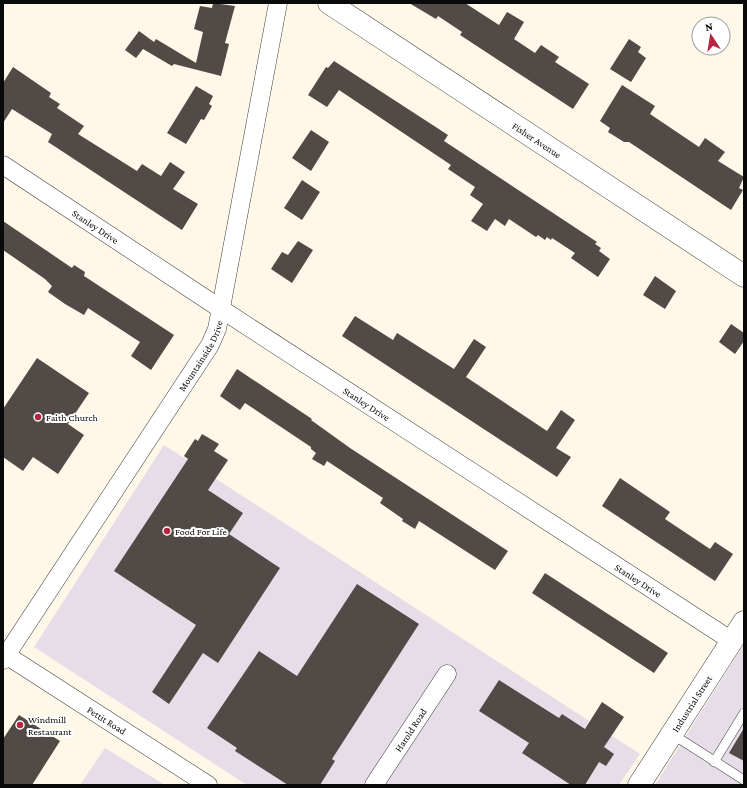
<svg xmlns="http://www.w3.org/2000/svg" width="747" height="788" viewBox="0 0 747 788" font-family="'Crimson Pro',serif">
  <rect width="100%" height="100%" fill="#fff7e7"/>
  <!-- industrial -->
  <path fill="#e7dde9" d="M164 445 640 754 619 785H247L34 647Z
    M744 644V785H655Z
    M105 748 165 785H80Z"/>
  <!-- building -->
  <path fill="#524a46" d="M213 3 235 6 225 43 229 44 221 76 174 64 172 66 143 49 136 58 125 50 139 31 154 42 156 39 196 63 203 32 194 29 200 6 212 8Z
    M409 3H465L499 25 507 12 524 22 514 39 535 53 541 45 559 57 555 62 589 84 573 109 460 35 462 32 438 16 436 19Z
    M629 39 641 47 638 52 646 58 631 82 610 69Z
    M334 61 448 135 444 141 597 242 595 244 601 248 599 251 610 259 598 277 571 258 575 253 552 238 551 240 547 237 545 240 538 235 536 237 509 219 505 226 495 219 487 231 471 221 483 204 470 195 475 187 448 169 451 165 339 90 327 107 308 95 326 67 328 68Z
    M13 67 51 93 49 97 60 104 57 108 84 126 78 134 137 171 142 164 161 176 170 162 185 172 173 189 198 204 182 230 48 142 52 134 12 109 3 123V83Z
    M622 85 655 106 650 114 699 147 705 138 725 152 718 161 744 177 739 188 743 190 731 210 629 142H624L608 132 610 128 600 121Z
    M196 86 213 96 209 104 212 106 204 120 201 119 186 144 167 133Z
    M311 130 329 142 311 171 292 158Z
    M302 180 320 192 302 220 284 208Z
    M3 221 72 268 74 265 85 272 84 276 174 335 151 370 131 356 140 342 88 308 84 315 65 304 48 292 52 286 45 279 3 250Z
    M298 241 313 250 292 283 271 269 282 252 288 255Z
    M655 276 676 291 665 309 643 295Z
    M355 316 393 340 397 333 454 369 474 339 486 347 466 377 547 431 561 410 575 420 556 448 571 457 557 477 342 336Z
    M731 324 744 333V341L735 354 719 342Z
    M37 358 89 393 68 424 84 435 58 474 33 457 23 471 3 457V409Z
    M237 369 312 419 311 420 350 448 508 551 495 570 419 521 415 529 402 521 403 519 380 503 383 498 327 461 324 466 312 459 316 453 311 449V447L245 403 240 410 220 396Z
    M202 434 219 444 214 451 228 460 208 490 243 513 229 534 280 568 218 663 203 653 169 704 152 692 196 625 114 571 188 459 184 456 195 439 198 441Z
    M620 478 670 512 665 519 710 549 715 542 733 554 715 581 602 506Z
    M545 573 668 653 654 673 532 593Z
    M357 584 419 624 332 759 335 761 320 785H288L235 751 237 748 207 728 259 651 297 676Z
    M499 680 559 718 562 714 585 729 602 702 624 717 604 747 614 754 606 766 599 762 585 785H571L522 753 529 743 479 711Z
    M19 715 60 741 32 785H3V739Z
    M744 728V761L729 753Z"/>
  <g fill="none" stroke-linecap="round" stroke-linejoin="round">
    <!-- service casing -->
    <g stroke="#3d3d3d" stroke-width="10">
      <path id="service" d="M672 734 744 780
        M714 762 744 713"/>
    </g>
    <!-- minor casing -->
    <g stroke="#3d3d3d" stroke-width="19">
      <g id="minor">
        <path id="s1" d="M3 165 221 309 732 641"/>
        <path id="s2" d="M6 655 208 785"/>
        <path id="s3" d="M3 660 210 345 217 329 278 3"/>
        <path id="s4" d="M374 785 447 674"/>
      </g>
    </g>
    <!-- tertiary casing -->
    <g stroke="#3d3d3d" stroke-width="23">
      <g id="tertiary">
        <path id="s5" d="M329 3 744 276"/>
        <path id="s6" d="M639 785 744 622"/>
      </g>
    </g>
    <!-- service -->
    <use href="#service" stroke="#fff" stroke-width="9"/>
    <!-- minor -->
    <use href="#minor" stroke="#fff" stroke-width="18"/>
    <!-- tertiary -->
    <use href="#tertiary" stroke="#fff" stroke-width="22"/>
  </g>
  <!-- markers -->
  <g fill="#b8243f" stroke="#fff" stroke-width="1.5">
    <circle cx="38" cy="417" r="4"/>
    <circle cx="167" cy="531" r="4"/>
    <circle cx="20" cy="725" r="4"/>
  </g>
  <g text-anchor="middle" stroke-width="4" stroke-linejoin="round" paint-order="stroke">
    <!-- street labels -->
    <g font-size="10" fill="#0a0a0a" stroke="#fff">
      <text dy="4" stroke="none"><textPath href="#s5" startOffset="249">Fisher Avenue</textPath></text>
      <text dy="4" stroke="none"><textPath href="#s1" startOffset="111">Stanley Drive</textPath></text>
      <text dy="4" stroke="none"><textPath href="#s3" startOffset="363">Mountainside Drive</textPath></text>
      <text dy="4" stroke="none"><textPath href="#s1" startOffset="435">Stanley Drive</textPath></text>
      <text dy="4" stroke="none"><textPath href="#s1" startOffset="759">Stanley Drive</textPath></text>
      <text dy="4" stroke="none"><textPath href="#s6" startOffset="97">Industrial Street</textPath></text>
      <text dy="4" stroke="none"><textPath href="#s2" startOffset="120">Pettit Road</textPath></text>
      <text dy="4" stroke="none"><textPath href="#s4" startOffset="66">Harold Road</textPath></text>
    </g>
    <!-- poi labels -->
    <g font-size="10" fill="#0a0a0a" stroke="#fff" text-anchor="start">
      <text x="46" y="421">Faith Church</text>
      <text x="175" y="535">Food For Life</text>
      <text x="28" y="723">Windmill<tspan x="28" dy="12">Restaurant</tspan></text>
    </g>
  </g>
  <!-- border -->
  <rect width="747" height="788" fill="none" stroke="#0a0a0a" stroke-width="8"/>
  <!-- north arrow -->
  <g transform="translate(711 36) rotate(348)"><circle r="19" fill="#ffffff" stroke="#9d9d9d"/>
  <path d="M0-3L7 15L0 10L-7 15Z" fill="#b8243f"/>
  <text y="-6" font-size="11" font-weight="bold" text-anchor="middle" fill="#0a0a0a">N</text>
  </g>
</svg>
